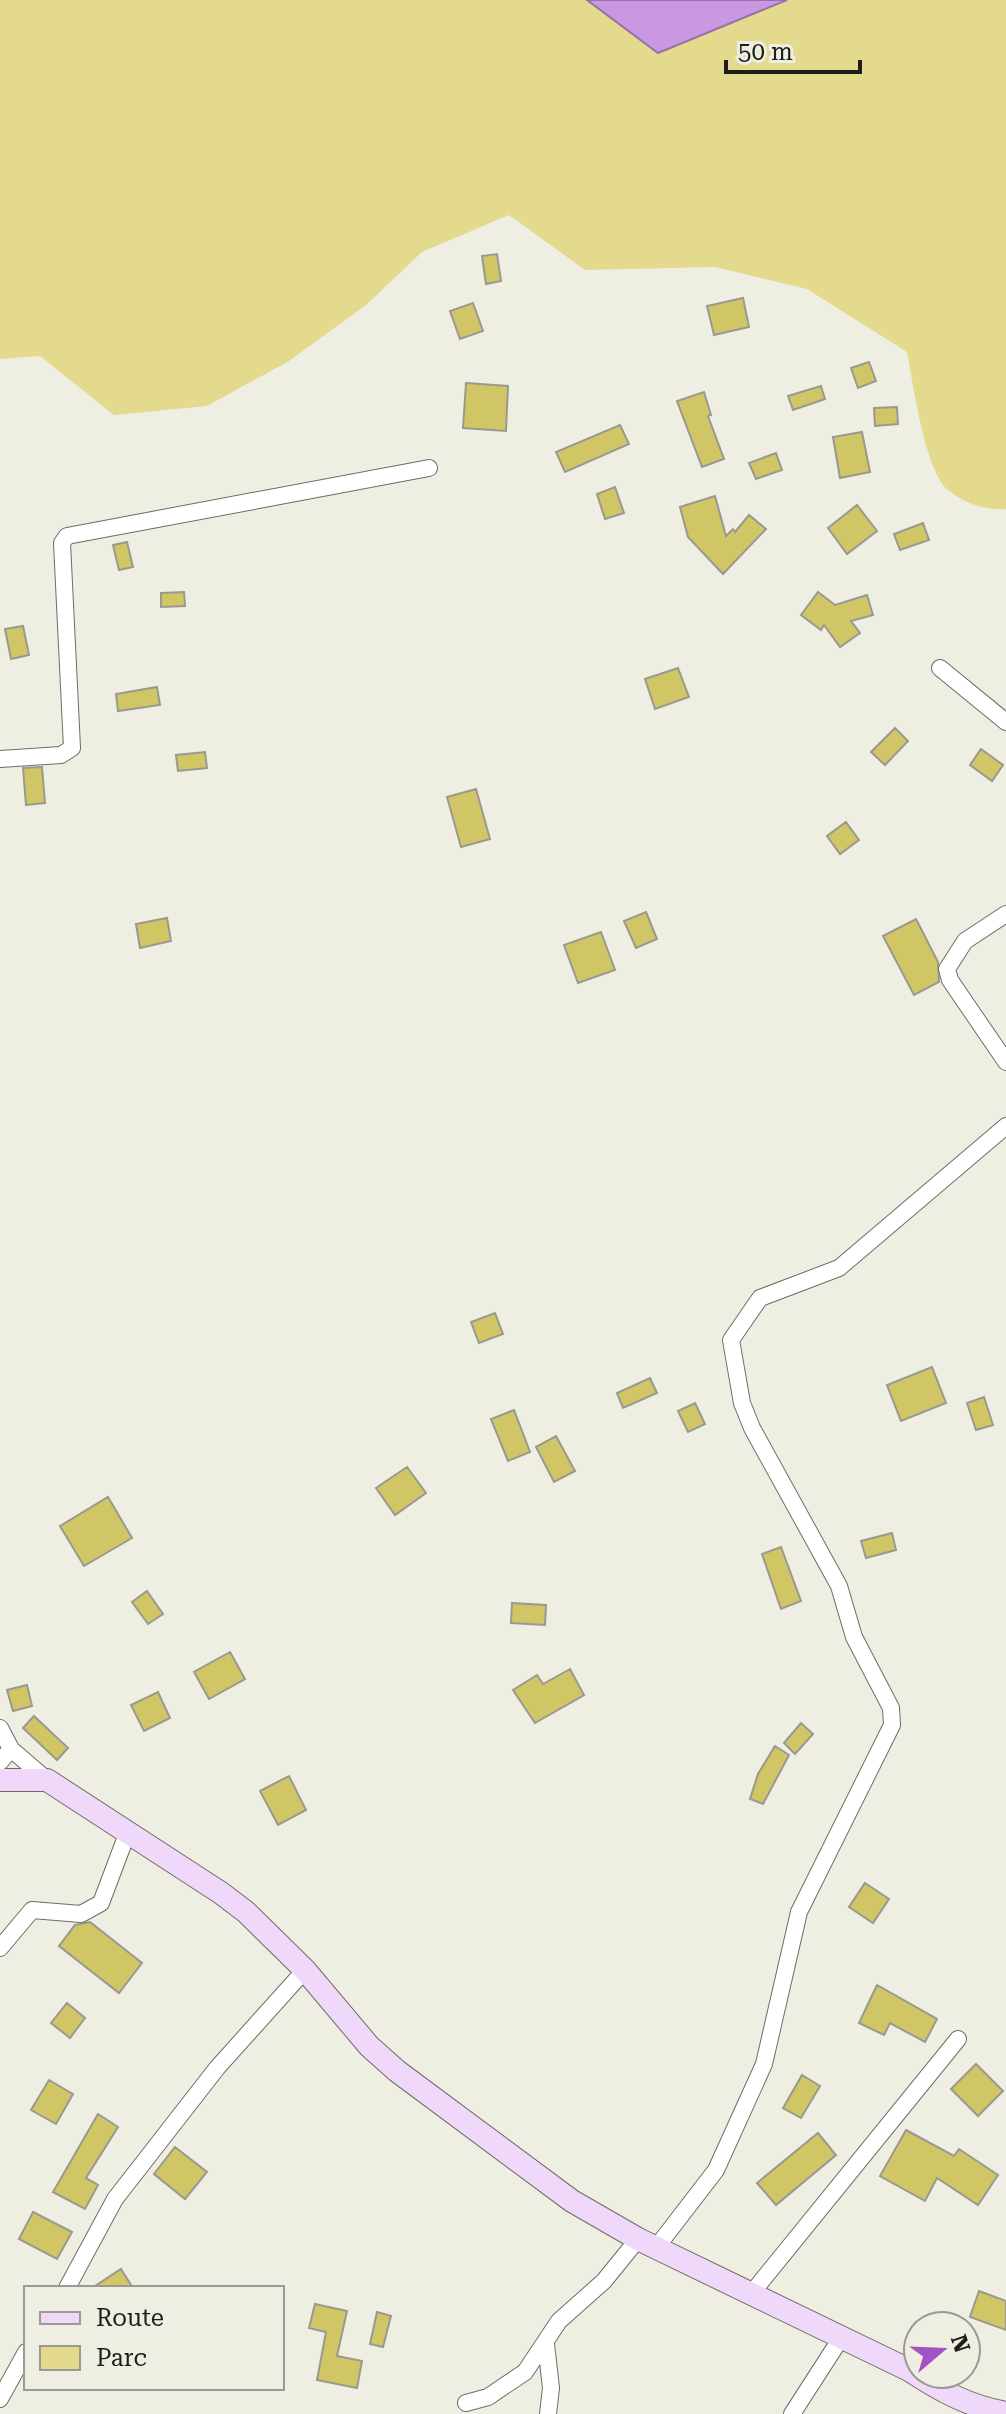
<svg xmlns="http://www.w3.org/2000/svg" width="1006" height="2414" viewBox="0 0 1006 2414" font-family="'Roboto Serif',serif">
  <rect width="100%" height="100%" fill="#efeee3"/>
  <!-- green -->
  <path fill="#e3da8e" d="M0 0H587L658 53 787 0H1006V509C987 511 963 503 948 490 925 471 913 383 907 352L807 289 715 267 585 270 509 215 422 252 366 305 289 361 207 406 114 415 40 356 0 359Z"/>
  <!-- water -->
  <path fill="#ca97e2" stroke="#9672a6" stroke-width="2" d="M587 0H787L658 53Z"/>
  <!-- building -->
  <path fill="#d1c666" stroke="#9a998f" stroke-width="2" d="M497 254 501 281 486 284 482 256Z
    M743 298 749 327 714 335 707 306Z
    M473 303 483 331 460 339 450 311Z
    M869 362 876 381 858 388 851 368Z
    M466 383 508 386 506 431 463 428Z
    M821 386 825 399 793 410 788 396Z
    M704 392 711 415 708 416 724 459 702 467 677 401Z
    M897 407 898 424 875 426 874 408Z
    M620 425 629 444 565 472 556 452Z
    M862 432 870 472 840 478 833 437Z
    M776 453 782 470 756 479 749 463Z
    M615 487 624 513 605 519 597 494Z
    M715 496 726 536 733 529 735 532 749 515 766 529 723 574 688 537 680 507Z
    M857 505 877 531 847 554 828 528Z
    M923 523 929 540 900 550 894 534Z
    M127 542 133 567 119 570 113 545Z
    M184 592 185 606 161 607V593Z
    M818 592 835 605 867 595 873 615 851 621 860 633 840 647 824 625 821 630 801 615Z
    M23 626 29 655 11 659 5 629Z
    M678 668 689 697 655 709 645 679Z
    M157 687 160 705 118 711 116 694Z
    M895 728 908 741 885 765 871 752Z
    M981 749 1003 765 992 781 970 765Z
    M205 752 207 768 178 771 176 755Z
    M42 767 45 803 26 805 23 768Z
    M476 789 490 839 461 847 447 797Z
    M846 822 859 840 840 854 827 836Z
    M646 912 657 939 636 948 624 921Z
    M167 918 171 941 140 948 136 924Z
    M916 919 938 962 939 982 914 995 883 936Z
    M601 932 615 970 578 983 564 945Z
    M495 1313 503 1334 479 1343 471 1322Z
    M932 1367 946 1403 901 1421 887 1385Z
    M650 1378 657 1393 623 1408 617 1393Z
    M984 1397 993 1425 976 1430 967 1403Z
    M695 1403 705 1424 688 1432 678 1411Z
    M514 1410 530 1452 508 1461 491 1419Z
    M556 1436 575 1471 554 1482 536 1447Z
    M407 1467 426 1493 395 1515 376 1488Z
    M108 1497 132 1538 84 1566 60 1526Z
    M892 1533 896 1550 866 1558 861 1541Z
    M781 1547 801 1601 781 1609 762 1554Z
    M147 1591 163 1614 148 1624 132 1602Z
    M512 1603 546 1605 545 1625 511 1623Z
    M230 1652 245 1679 209 1699 194 1672Z
    M570 1669 584 1695 535 1723 513 1690 537 1675 543 1684Z
    M27 1685 32 1706 13 1711 7 1690Z
    M158 1692 170 1718 144 1731 131 1705Z
    M34 1716 68 1748 57 1760 23 1728Z
    M801 1723 813 1734 795 1754 784 1743Z
    M775 1746 789 1755 763 1804 750 1799 758 1774Z
    M289 1776 306 1810 278 1825 260 1791Z
    M865 1883 889 1899 873 1923 849 1907Z
    M90 1922 142 1963 119 1993 59 1946 75 1925Z
    M877 1985 937 2019 925 2042 890 2023 884 2035 859 2023Z
    M67 2003 85 2018 70 2038 51 2023Z
    M976 2064 1003 2091 978 2116 951 2089Z
    M802 2075 820 2086 801 2118 783 2108Z
    M49 2080 73 2094 56 2124 31 2110Z
    M98 2114 118 2127 86 2178 98 2185 85 2209 53 2192Z
    M906 2130 954 2156 959 2149 998 2175 978 2205 937 2178 925 2201 880 2176Z
    M818 2133 836 2155 776 2205 757 2183Z
    M175 2147 207 2172 185 2199 154 2174Z
    M33 2212 72 2232 57 2259 19 2239Z
    M121 2269 133 2288H92Z
    M979 2291 1006 2301V2330L970 2317Z
    M315 2304 347 2311 337 2356 362 2361 357 2388 317 2380 326 2332 309 2328Z
    M377 2312 391 2316 383 2347 370 2344Z"/>
  <g fill="none" stroke-linecap="round" stroke-linejoin="round">
    <!-- street casing -->
    <g stroke="#6e6d64" stroke-width="18">
      <path id="street" d="M940 668 1006 722
        M0 759 61 755 72 748 62 543 67 536 429 468
        M1006 914 965 941 947 969 950 980 1006 1062
        M0 1728 11 1749 47 1780
        M0 1762 11 1749
        M0 1948 32 1910 81 1914 101 1903 127 1834
        M656 2248 716 2170 764 2064 799 1912 892 1725 891 1708 854 1637 839 1586 752 1428 742 1403 731 1340 760 1298 839 1268 1006 1126
        M67 2288 115 2199 217 2068 305 1970
        M751 2294 958 2039
        M546 2344 551 2388 548 2414
        M0 2399 26 2352
        M466 2403 488 2397 525 2372 559 2321 604 2281 638 2239
        M792 2414 841 2338"/>
    </g>
    <!-- secondary casing -->
    <g stroke="#6e6d64" stroke-width="24">
      <path id="secondary" d="M0 1780H47L221 1893 246 1912 305 1970 369 2046 397 2071 572 2201 638 2239 909 2370C941 2391 968 2406 1006 2413"/>
    </g>
    <!-- street -->
    <use href="#street" stroke="#fff" stroke-width="16"/>
    <!-- secondary -->
    <use href="#secondary" stroke="#f0d8fa" stroke-width="22"/>
  </g>
  <!-- legend -->
  <rect x="24" y="2286" width="260" height="104" fill="#efeee3" stroke="#9b9a92" stroke-width="2"/>
  <rect x="40" y="2312" width="40" height="12" fill="#f0d8fa" stroke="#9b9a92" stroke-width="2"/>
  <text x="96" y="2326" font-size="24" fill="#1d1d19">Route</text>
  <rect x="40" y="2346" width="40" height="24" fill="#e3da8e" stroke="#9b9a92" stroke-width="2"/>
  <text x="96" y="2366" font-size="24" fill="#1d1d19">Parc</text>
  <!-- north arrow -->
  <g transform="translate(942 2350) rotate(71)"><circle r="38" fill="#efeee3" stroke="#9b9a92" stroke-width="2"/>
  <path d="M0-6L14 30L0 20L-14 30Z" fill="#a253c4"/>
  <text y="-12" font-size="22" font-weight="bold" text-anchor="middle" fill="#1d1d19">N</text>
  </g>
  <!-- scale -->
  <path d="M726 60v12h134v-12" fill="none" stroke="#1d1d19" stroke-width="4"/>
  <text x="738" y="60" font-size="24" fill="#1d1d19" stroke="#efeee3" stroke-width="6" paint-order="stroke">50 m</text>
</svg>
